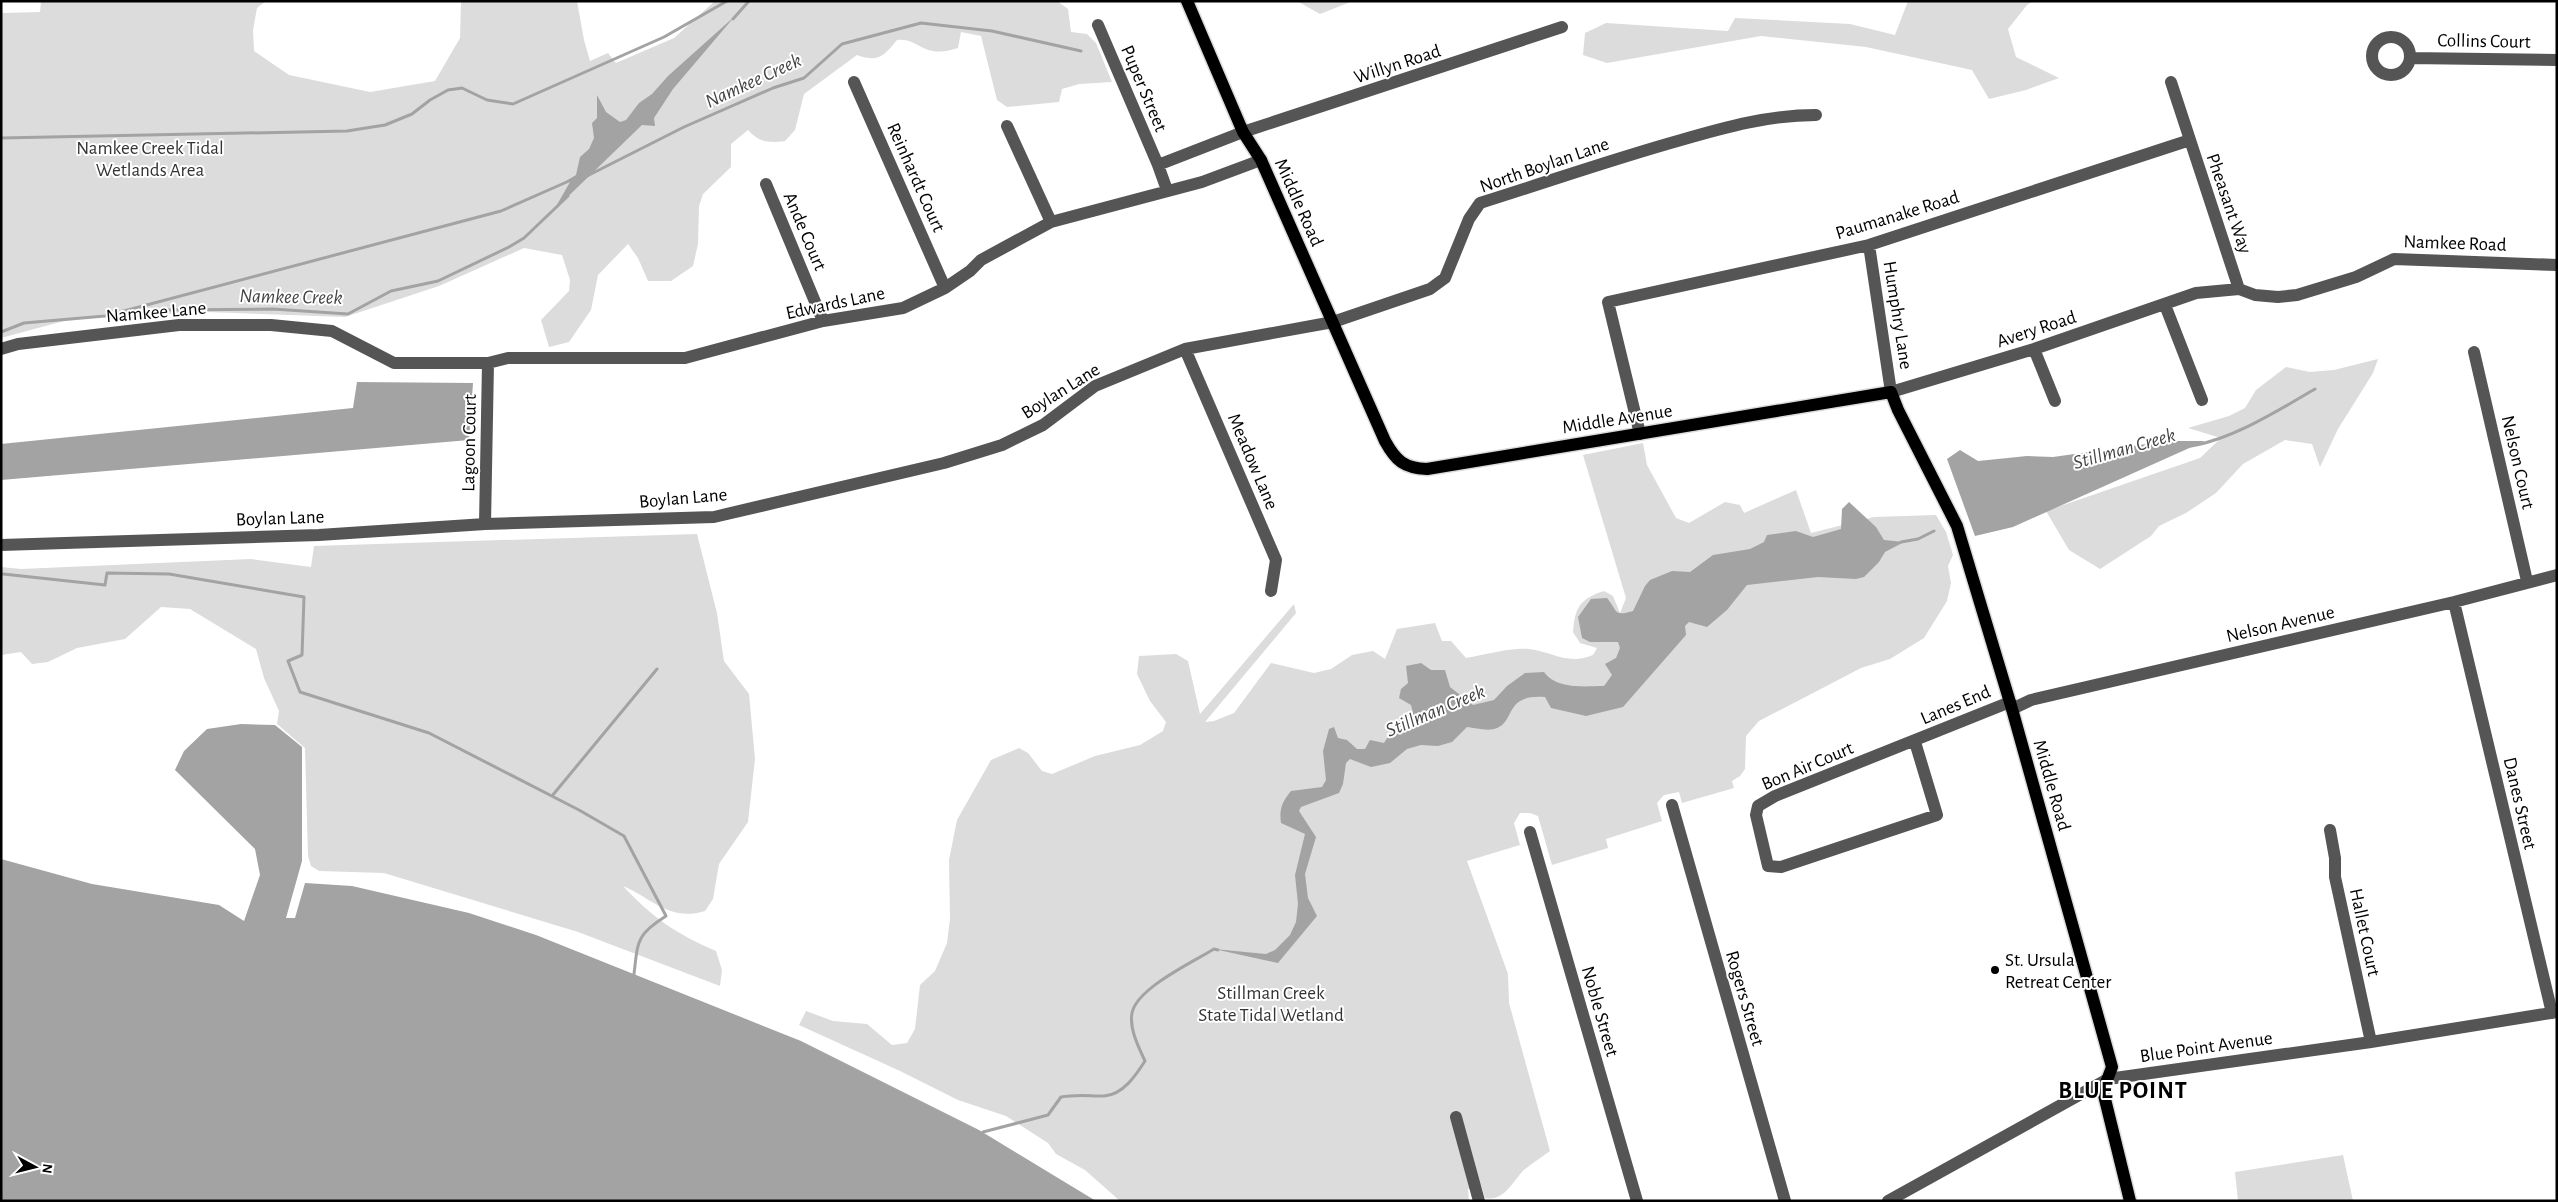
<svg xmlns="http://www.w3.org/2000/svg" width="2558" height="1202" viewBox="0 0 2558 1202" font-family="'Alegreya Sans',sans-serif">
  <rect width="100%" height="100%" fill="#fff"/>
  <!-- green -->
  <path fill="#dcdcdc" d="M41 1H266L257 8 253 30 254 51 289 75 370 92 435 81 460 38 461 1H577L584 40 590 61 608 53 616 63 674 38 715 1H1057L1068 9 1071 32 1087 34 1096 43 1112 82 1079 84 1062 89 1059 102 1007 107 997 100 981 36 961 32 958 48C922 60 919 37 897 40 884 56 878 63 857 55L804 94 795 130 785 141C768 143 760 143 748 130L731 144V167L703 194 699 206 698 244 693 266 671 281H648L638 258 628 244 598 275 591 310 569 342 549 347 541 320 569 291 570 280 562 255 524 248 439 286 345 317 206 312 81 318 64 321 1 338V8L3 13 40 12Z
    M1297 1H1353L1320 14Z
    M1908 1H2033L2027 5 2008 29 2016 57 2059 78 2026 90 1989 99 1972 70 1866 47 1761 36 1607 63 1583 55 1585 33 1606 23 1728 31 1735 18 1850 24 1895 35Z
    M2378 359 2373 373 2338 429 2320 467 2312 444 2285 440 2243 464 2216 493 2186 513 2159 526 2151 536 2100 569 2069 550 2046 511 2200 458 2221 438 2188 428 2229 416 2245 408 2256 390 2286 367 2310 372 2334 370Z
    M1643 443 1647 465 1676 518 1689 523 1725 502 1740 505 1744 513 1796 490 1811 533 1874 517 1936 515 1946 532 1953 555 1948 566 1951 583 1947 601 1924 638 1890 659 1861 668 1759 721 1746 736 1745 769 1740 776 1732 781 1734 788 1682 803 1679 792 1664 795 1657 803 1662 821 1606 839 1608 848 1552 865 1538 816 1530 813H1520L1514 823 1520 845 1467 861 1508 974 1509 1003 1550 1151C1542 1157 1532 1163 1524 1170 1512 1182 1504 1202 1485 1198L1481 1185 1468 1189 1469 1201H1120L1085 1170 1056 1154 1048 1143 1006 1116 958 1100 900 1071 799 1025 806 1011 833 1021 867 1024 892 1045 907 1043 915 1029 920 985 935 971 947 943 950 919 949 860 957 820 991 760 1019 748 1028 753 1042 771 1052 774 1095 756 1140 745 1163 731 1166 722 1150 701 1137 674 1139 656 1176 654 1188 661 1200 714 1294 604 1296 613 1205 722 1214 721 1234 713 1271 663 1314 673 1331 669 1352 655 1373 651 1385 659 1397 629 1435 623 1442 641H1451L1466 658C1482 655 1514 647 1528 649 1551 651 1568 666 1593 655L1597 648 1580 643 1573 632C1575 608 1579 599 1604 591L1613 596 1620 613 1626 598 1583 455Z
    M697 534 717 613 724 661 749 694 755 759 748 822 719 864 713 899 705 911C669 922 652 898 623 886 654 919 675 933 716 951L722 970 720 986 578 932 384 873 319 871 311 866 308 856 305 748 277 724 279 711 264 678 256 649 190 609 161 607 125 639 77 648 48 662 32 664 21 652 1 655V567L21 569 251 559 311 567 314 546Z
    M2343 1155 2353 1201H2238L2235 1172Z"/>
  <!-- water -->
  <path fill="#a3a3a3" d="M735 16 673 89 654 118 655 126 642 125 554 210 570 182 566 181 576 175 580 157 589 149 594 138 592 123 597 118V95L606 112 620 122 626 120 639 103 652 94 668 76Z
    M357 382 473 383 469 440 1 480V444L353 408Z
    M2168 441H2205L2013 527 1975 536 1947 459 1960 450 1978 461 2027 456 2053 457Z
    M1849 502 1876 527 1884 540 1904 542 1885 552 1879 562 1864 577 1856 579 1818 577 1747 585 1727 610 1707 627 1689 622 1685 626 1686 635 1623 707 1586 716 1551 708 1545 697C1502 694 1517 723 1494 729 1486 731 1475 728 1467 727L1452 742 1438 746 1421 745 1407 749 1390 763 1371 767 1350 759 1346 763 1343 784 1339 793 1301 807 1299 811 1316 837 1305 874 1308 898 1317 916 1278 963 1214 949 1266 954 1275 950 1290 935 1296 922 1298 904 1295 875 1305 834 1281 823C1279 809 1282 802 1291 791L1322 787 1326 780 1323 751 1329 729 1334 727 1338 738 1347 740 1357 749H1365L1370 740 1384 743 1400 718 1413 713 1411 705 1399 698 1401 689 1408 683 1406 666 1421 663 1431 670H1445L1450 687 1473 705 1494 700 1507 686 1525 673 1544 672C1557 690 1585 686 1604 686L1612 675 1605 664 1616 658 1620 648 1618 642H1590L1582 638 1578 617 1591 599 1607 598C1618 611 1613 617 1633 611L1645 586 1650 580 1672 571 1690 572 1713 555 1750 549 1764 542 1767 535 1796 531 1813 537 1841 529 1842 509Z
    M241 724 275 725 302 747V861L286 918H295L305 883 352 886 469 913 536 935 801 1041 979 1130 1096 1201H1V859L92 884 219 905 244 921 260 875 255 849 175 770 184 751 207 729Z"/>
  <g fill="none" stroke-linecap="round" stroke-linejoin="round">
    <!-- stream -->
    <path stroke="#a3a3a3" stroke-width="3" d="M733 19 749 1
      M1 138 347 131 385 125 412 114 430 100 448 90 462 88 487 100 513 104 664 37 727 1
      M587 176 684 127 773 88 804 78 842 44 921 23 992 31 1081 51
      M114 315 166 310 273 309 348 314 391 291 438 281 509 247 524 238 568 196
      M105 316 501 211 569 181
      M1 332 24 323 105 316
      M2191 446C2233 439 2279 410 2315 389
      M1901 542 1918 539 1934 531
      M3 574 105 585 107 573 169 574 304 597 302 655 288 661 300 692 429 733 579 810 624 836 666 916C636 935 638 941 634 974
      M552 796 657 669
      M983 1132 1048 1115 1061 1097C1077 1094 1088 1096 1104 1096 1123 1095 1136 1075 1145 1061 1139 1048 1129 1029 1132 1013 1137 988 1193 962 1214 949L1218 950"/>
    <!-- major casing -->
    <g stroke="#dbdbdb" stroke-width="15">
      <path id="major" d="M1187 1 1243 132 1261 160 1385 441C1396 461 1404 468 1427 469L1891 392 1898 410 1957 526 2012 709 2112 1067 2103 1091 2130 1201"/>
    </g>
    <!-- minor -->
    <path stroke="#555" stroke-width="12" d="M1098 25 1158 165 1167 190
      M2372 56a19 19 0 1 1 38 0a19 19 0 1 1-38 0Z
      M2410 58 2557 60
      M854 82 945 288
      M1007 126 1051 222
      M1158 165 1243 132 1562 27
      M766 184 823 321
      M1869 245 1891 392 2034 349 2196 293 2239 289 2171 82
      M2239 289 2255 295 2278 297 2297 295 2356 277 2394 259 2557 265
      M2165 305 2202 400
      M1 349 18 344 179 325H271L332 331 394 363H488L508 358H685L823 321 903 308 945 288 970 271 981 260 1051 222 1202 182 1261 160
      M1185 349 1276 560 1271 591
      M2034 349 2055 401
      M2474 352 2527 581
      M1640 434 1608 302 1869 245 2190 140
      M485 524 488 363
      M1 545 319 535 485 524 714 517 944 463 1002 445 1043 425 1095 386 1185 349 1333 322 1430 289 1445 278 1469 219 1480 203C1547 182 1613 159 1681 140 1726 127 1769 115 1816 115
      M2454 602 2552 1013
      M2012 709 2031 700 2454 602 2557 575
      M1915 742 1937 815 1781 867 1768 866 1756 815 1758 806 1775 796 2010 702
      M1672 805 1785 1201
      M2330 830 2335 858V877L2371 1042
      M1530 832 1637 1201
      M1456 1117 1479 1201
      M1888 1201 2108 1079 2371 1042 2557 1012"/>
    <!-- major -->
    <use href="#major" stroke="#000" stroke-width="12"/>
  </g>
  <!-- markers -->
  <circle fill="#000" stroke="#fff" stroke-width="2" cx="1995" cy="970" r="5"/>
  <g text-anchor="middle" stroke-width="4" stroke-linejoin="round" paint-order="stroke">
    <!-- street labels -->
    <g font-size="19" fill="#000" stroke="#fff">
      <text transform="translate(2484 40) rotate(1)" y="7">Collins Court</text>
      <text transform="translate(1397 63) rotate(-18)" y="7">Willyn Road</text>
      <text transform="translate(1145 88) rotate(67)" y="7">Puper Street</text>
      <text transform="translate(1544 164) rotate(-19)" y="7">North Boylan Lane</text>
      <text transform="translate(917 177) rotate(66)" y="7">Reinhardt Court</text>
      <text transform="translate(1300 202) rotate(66)" y="7">Middle Road</text>
      <text transform="translate(2230 203) rotate(71)" y="7">Pheasant Way</text>
      <text transform="translate(1897 214) rotate(-17)" y="7">Paumanake Road</text>
      <text transform="translate(806 231) rotate(67)" y="7">Ande Court</text>
      <text transform="translate(2455 242) rotate(2)" y="7">Namkee Road</text>
      <text transform="translate(835 302) rotate(-12)" y="7">Edwards Lane</text>
      <text transform="translate(156 311) rotate(-5)" y="7">Namkee Lane</text>
      <text transform="translate(1899 315) rotate(81)" y="7">Humphry Lane</text>
      <text transform="translate(2036 328) rotate(-18)" y="7">Avery Road</text>
      <text transform="translate(1060 390) rotate(-32)" y="7">Boylan Lane</text>
      <text transform="translate(1617 418) rotate(-9)" y="7">Middle Avenue</text>
      <text transform="translate(468 443) rotate(-89)" y="7">Lagoon Court</text>
      <text transform="translate(1254 461) rotate(67)" y="7">Meadow Lane</text>
      <text transform="translate(2519 462) rotate(77)" y="7">Nelson Court</text>
      <text transform="translate(683 497) rotate(-5)" y="7">Boylan Lane</text>
      <text transform="translate(280 517) rotate(-2)" y="7">Boylan Lane</text>
      <text transform="translate(2280 623) rotate(-13)" y="7">Nelson Avenue</text>
      <text transform="translate(1955 704) rotate(-23)" y="7">Lanes End</text>
      <text transform="translate(1807 765) rotate(-23)" y="7">Bon Air Court</text>
      <text transform="translate(2053 785) rotate(74)" y="7">Middle Road</text>
      <text transform="translate(2521 803) rotate(77)" y="7">Danes Street</text>
      <text transform="translate(2366 932) rotate(78)" y="7">Hallet Court</text>
      <text transform="translate(1746 998) rotate(74)" y="7">Rogers Street</text>
      <text transform="translate(1601 1011) rotate(74)" y="7">Noble Street</text>
      <text transform="translate(2206 1046) rotate(-8)" y="7">Blue Point Avenue</text>
    </g>
    <!-- park labels -->
    <g font-size="19" fill="#333" stroke="#fff">
      <text x="150" y="154">Namkee Creek Tidal<tspan x="150" dy="22">Wetlands Area</tspan></text>
      <text x="1271" y="999">Stillman Creek<tspan x="1271" dy="22">State Tidal Wetland</tspan></text>
    </g>
    <!-- poi labels -->
    <g font-size="19" fill="#000" stroke="#fff" text-anchor="start">
      <text x="2005" y="966">St. Ursula<tspan x="2005" dy="22">Retreat Center</tspan></text>
    </g>
    <!-- water labels -->
    <g font-size="20" font-style="italic" fill="#444" stroke="#fff">
      <text transform="translate(753 80) rotate(-25)" y="7">Namkee Creek</text>
      <text transform="translate(291 296) rotate(1)" y="7">Namkee Creek</text>
      <text transform="translate(2124 448) rotate(-16)" y="7">Stillman Creek</text>
      <text transform="translate(1435 710) rotate(-23)" y="7">Stillman Creek</text>
    </g>
    <!-- district labels -->
    <g font-size="24" font-weight="bold" letter-spacing="1" fill="#000" stroke="#fff">
      <text x="2123" y="1098">BLUE POINT</text>
    </g>
  </g>
  <!-- border -->
  <rect width="2558" height="1202" fill="none" stroke="#000000" stroke-width="5"/>
  <!-- north arrow -->
  <g transform="translate(35 1167) rotate(97)" stroke="#ffffff" stroke-width="4" paint-order="stroke">
  <path d="M0-4L9 19L0 12L-9 19Z" fill="#000000"/>
  <text y="-8" font-size="14" font-weight="bold" text-anchor="middle" fill="#000000">N</text>
  </g>
</svg>
